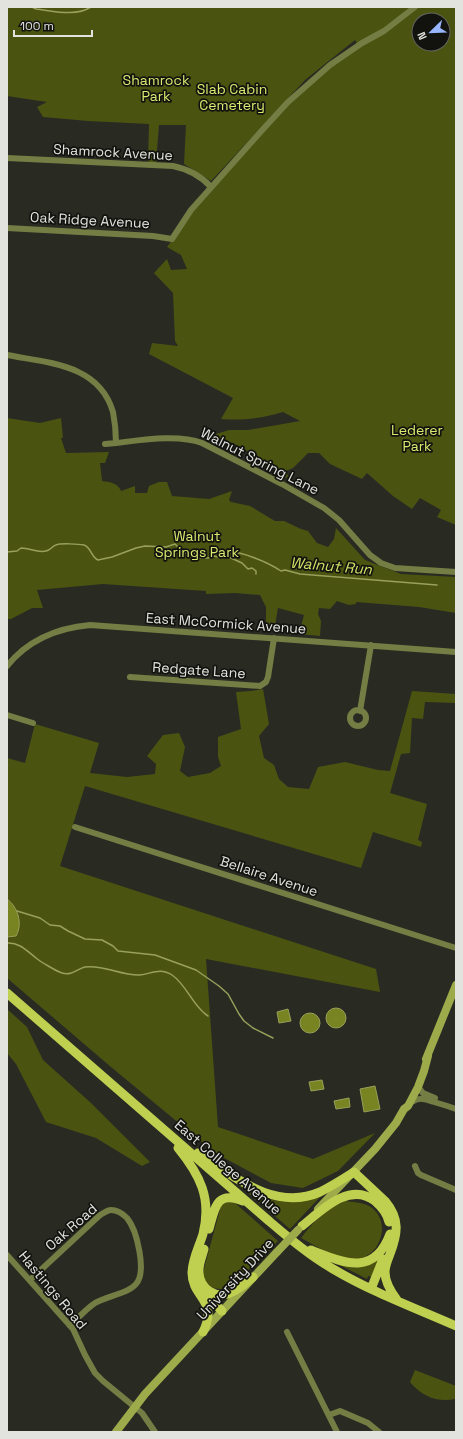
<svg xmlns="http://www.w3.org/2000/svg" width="463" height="1439" viewBox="0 0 463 1439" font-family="'Space Grotesk',sans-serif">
  <rect width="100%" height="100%" fill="#292b23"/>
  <!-- green -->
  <path fill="#4b5311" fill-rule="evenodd" d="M7 7H456V525L437 517 441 510 420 498 412 509 393 496 367 473 362 479 330 464 319 453H308L293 468 286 471 288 476 286 478 284 477 281 472C261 459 240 444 216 437V434L229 430H248L300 421 283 412C263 418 242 421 221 419L233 398 149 354 152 343 178 346 175 341 173 293 154 273 167 259 171 270 187 269 181 255 167 247 211 187 307 85 358 45 355 40 305 80 211 181 184 164 186 125H159L156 163 148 162 149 124 88 121 43 117 37 107 47 102 7 96ZM419 20H443V44H419Z
    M7 418 40 423 61 418 63 438H61L66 453 109 452 105 463H100L102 481C110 482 118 483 121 491L135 486V493H147L149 486 159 482H167L172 496 209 499 232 491 229 500 231 502 250 506 275 521H284L301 529 308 531 317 543 328 547 334 539 336 528 365 560 401 574 456 577V613L419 607 356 602V604L349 605 337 601 330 609 319 608 318 614 321 621 320 636 299 634 304 615 278 608 274 631 266 630V607L260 595 235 593 206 594V591L103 584 37 590 43 608H32L11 619H7Z
    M263 689 269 724 259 736 264 758 274 765 279 779 288 787 309 789 318 767 345 762 378 770 390 771 412 691 456 694V703L425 702 423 719 412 718 410 753 401 754 390 793 427 804 418 840 422 842 421 847 373 832 361 868 85 786 60 866 376 969 380 992 206 959 218 1127 313 1159 375 1133 338 1171 303 1188 271 1183 215 1153 111 1067 7 978V937L16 936 11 902 7 899V758L25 763 35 724 99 743 90 773 127 777 155 774 156 764 147 756 163 735 179 733 185 747 180 771 188 777 210 773 221 766 218 757V737L241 729 236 692 251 691Z
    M7 1009 27 1027 43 1060 91 1103 150 1162 142 1166 96 1138 46 1122 16 1064 7 1053Z
    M232 1179C240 1184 249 1192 258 1196 279 1204 301 1202 322 1195L290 1229Z
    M345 1201C353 1202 361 1202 369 1206 392 1219 382 1256 357 1259 339 1261 316 1246 301 1238 314 1221 325 1209 345 1201Z
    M230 1202 235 1203 278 1241 231 1287C218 1292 204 1288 203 1272L221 1206 225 1203Z
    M381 1255 373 1277 368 1276 367 1279 332 1261 344 1265Z
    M415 1370 456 1386 455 1399C438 1403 421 1396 410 1382Z"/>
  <!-- water -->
  <path fill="#788321" stroke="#98a05a" d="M7 899C18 907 23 924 16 936L7 937Z
    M326 1018a10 10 0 1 1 20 0a10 10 0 1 1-20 0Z
    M288 1009 291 1021 279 1023 277 1012Z
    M300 1023a10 10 0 1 1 20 0a10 10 0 1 1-20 0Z
    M322 1080 324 1089 311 1091 309 1082Z
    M375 1086 380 1109 364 1112 360 1089Z
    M349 1098 350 1107 336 1109 334 1101Z"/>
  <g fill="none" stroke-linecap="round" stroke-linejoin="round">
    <!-- stream -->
    <path stroke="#98a05a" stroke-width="1.5" d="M32 7 36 9C54 11 75 17 91 7
      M7 552 17 551 21 548C30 548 37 553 46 551 51 550 52 546 56 545 60 543 79 544 84 545 91 547 91 557 98 560L112 557 136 548 145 546 166 547 175 544 184 553H197L200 558H208L214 556 218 557C220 555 223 553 226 552 240 550 269 563 281 571L285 570 300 574 437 585
      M222 554 242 563 248 569 252 568 256 571V574
      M235 554 239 558
      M17 911 40 918 50 925 60 926 68 931 85 939 102 940 113 946 118 951 155 955 196 970 219 986 228 994 239 1014 244 1021 253 1028 273 1038
      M7 943C19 942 27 951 36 958 41 962 56 971 62 973 72 976 77 969 85 967 102 964 122 976 140 975 151 974 160 967 172 975 187 985 193 1007 208 1016"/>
    <!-- minor -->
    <path stroke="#747d43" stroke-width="6" d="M7 158 173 166C188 169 200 175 211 187
      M7 228 153 236 172 239 191 210 265 127 288 102 330 65 362 43 384 31 415 7
      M7 355C48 363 99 364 113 412 115 422 116 433 116 443 142 440 178 434 202 443L282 484 324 508 339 520 370 555 381 563 395 568 456 572
      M105 444 116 443
      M7 666C28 640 57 628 90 625L456 652
      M130 677 260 686 266 682 268 677 274 638
      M350 718a8 8 0 1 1 16 0a8 8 0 1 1-16 0Z
      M360 711 371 645
      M7 715 33 723
      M75 827 456 948
      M418 1087 423 1093 435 1098
      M409 1104C418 1096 424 1099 434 1102 441 1104 448 1106 456 1109
      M415 1166 418 1173 421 1175 456 1190
      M7 1255 73 1329 85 1355 95 1373 103 1381 142 1413 155 1432
      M30 1280 100 1215C104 1213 107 1210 111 1210 117 1210 123 1214 127 1218 137 1230 147 1272 136 1284 128 1294 106 1296 95 1303 86 1309 78 1318 70 1326
      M287 1332 337 1432
      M329 1415 340 1411 368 1423 379 1432"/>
    <!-- secondary -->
    <path stroke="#9eab4b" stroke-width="8" d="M426 1059 456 985
      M318 1209 375 1149 396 1123 404 1109 408 1106 418 1087 424 1071 428 1056
      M116 1432 145 1394 277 1252"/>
    <!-- primary -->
    <path stroke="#bfcf4f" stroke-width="9" d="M7 993 269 1221C289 1238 310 1256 333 1269 372 1292 415 1308 456 1326
      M178 1148C200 1175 212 1198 203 1234 199 1247 192 1260 192 1273 192 1298 219 1300 203 1332
      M198 1153C234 1176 274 1212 320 1192 332 1186 343 1179 354 1172L385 1201C400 1219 398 1233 390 1254 388 1259 385 1266 385 1272 385 1282 391 1292 397 1300
      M302 1226C321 1211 349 1181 375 1201 382 1207 387 1213 389 1222
      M209 1229C215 1208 216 1190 243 1201
      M204 1249C202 1257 198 1265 199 1273 200 1289 216 1299 230 1293 239 1290 246 1283 253 1277
      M311 1250C344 1263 374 1277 390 1234
      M371 1289 383 1259
      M204 1293 222 1311"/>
    <!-- secondary-bridge -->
    <path stroke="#9eab4b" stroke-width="8" d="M277 1252 298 1230"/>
  </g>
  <g text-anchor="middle" stroke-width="3.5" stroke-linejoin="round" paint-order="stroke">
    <!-- park labels -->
    <g font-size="14" fill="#d9ea6f" stroke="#12130f">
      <text x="156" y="85">Shamrock<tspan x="156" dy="16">Park</tspan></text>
      <text x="232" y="94">Slab Cabin<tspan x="232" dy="16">Cemetery</tspan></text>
      <text x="417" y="435">Lederer<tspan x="417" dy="16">Park</tspan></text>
      <text x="197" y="541">Walnut<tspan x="197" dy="16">Springs Park</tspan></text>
    </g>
    <!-- street labels -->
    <g font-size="14" fill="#e2e3de" stroke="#12130f">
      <text transform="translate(113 152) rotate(3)" y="5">Shamrock Avenue</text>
      <text transform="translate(90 220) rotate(3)" y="5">Oak Ridge Avenue</text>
      <text transform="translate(260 461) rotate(27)" y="5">Walnut Spring Lane</text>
      <text transform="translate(226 623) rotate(4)" y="5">East McCormick Avenue</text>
      <text transform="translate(199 670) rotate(4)" y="5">Redgate Lane</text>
      <text transform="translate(269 876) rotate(18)" y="5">Bellaire Avenue</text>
      <text transform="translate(228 1167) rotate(41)" y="5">East College Avenue</text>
      <text transform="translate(71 1227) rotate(-41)" y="5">Oak Road</text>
      <text transform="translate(235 1279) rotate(-47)" y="5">University Drive</text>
      <text transform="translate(53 1290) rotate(50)" y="5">Hastings Road</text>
    </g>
    <!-- water labels -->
    <g font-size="15" font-style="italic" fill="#d1e266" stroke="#12130f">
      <text transform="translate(331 566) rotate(5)" y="5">Walnut Run</text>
    </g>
  </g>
  <!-- border -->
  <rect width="463" height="1439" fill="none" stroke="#e2e3de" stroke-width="16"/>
  <!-- north arrow -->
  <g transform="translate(431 32) rotate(247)"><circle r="19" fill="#12130f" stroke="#656662"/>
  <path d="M0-3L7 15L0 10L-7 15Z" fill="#97b6fd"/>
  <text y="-6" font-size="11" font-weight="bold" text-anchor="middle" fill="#e2e3de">N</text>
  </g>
  <!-- scale -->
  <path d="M14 30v6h78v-6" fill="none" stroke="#e2e3de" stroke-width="2"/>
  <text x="20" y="30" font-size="12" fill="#e2e3de" stroke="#12130f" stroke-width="3" paint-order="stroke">100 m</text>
</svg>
